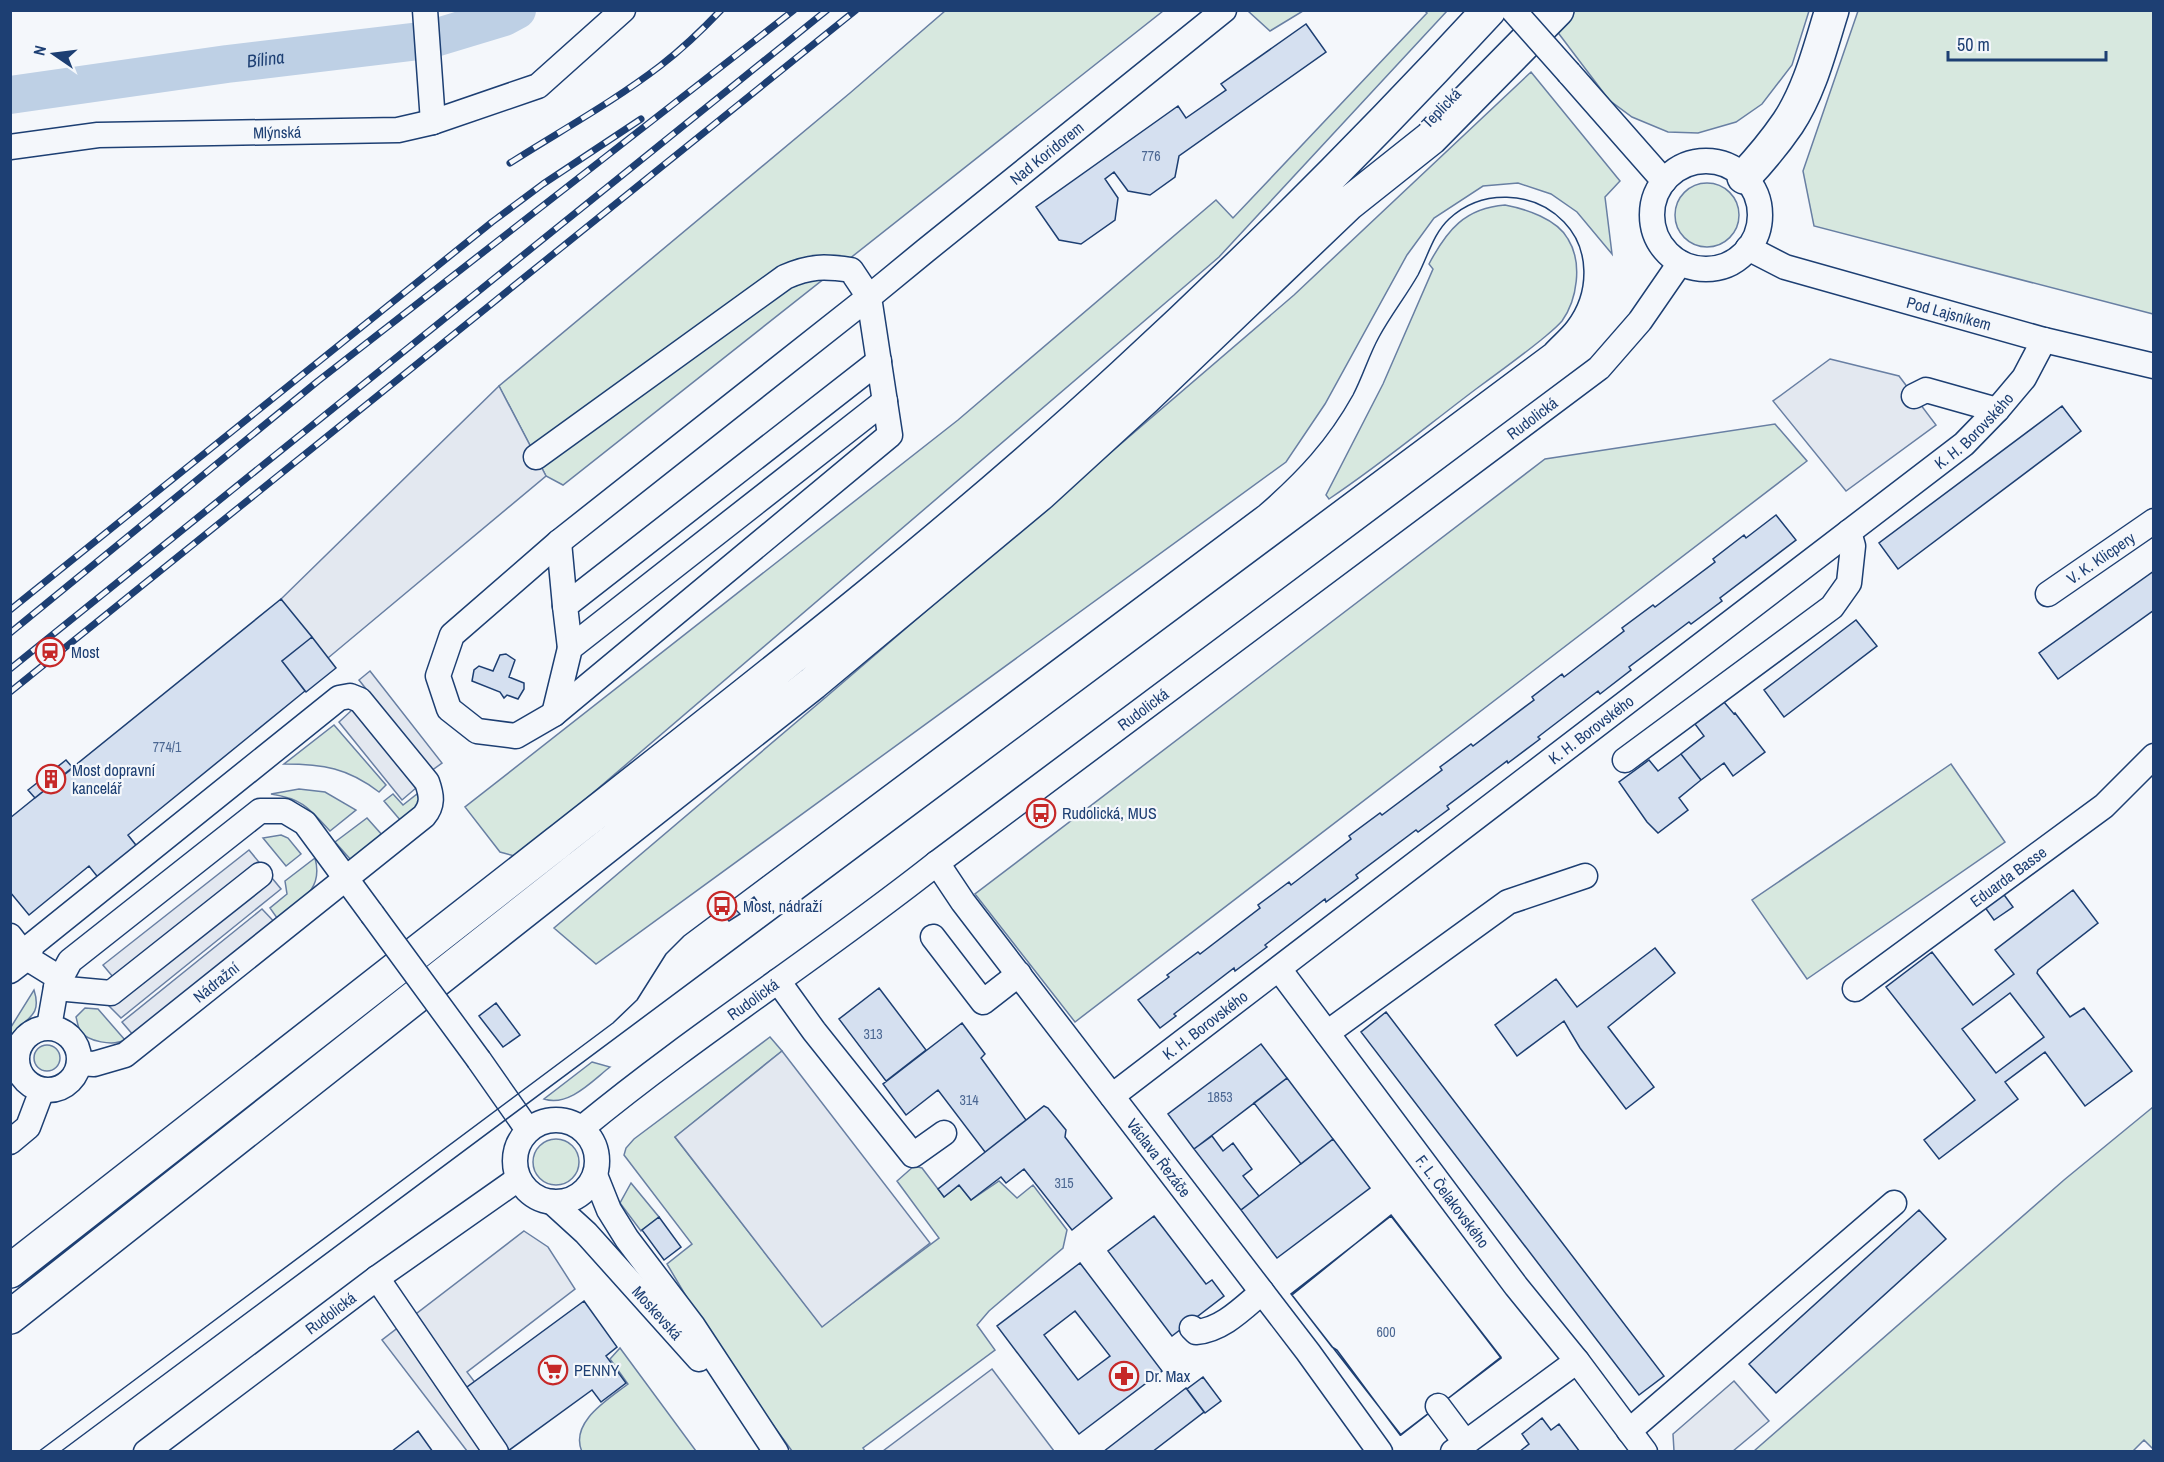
<svg xmlns="http://www.w3.org/2000/svg" width="2164" height="1462" viewBox="0 0 2164 1462" font-family="'Archivo Narrow',sans-serif">
  <rect width="100%" height="100%" fill="#f4f7fb"/>
  <!-- green -->
  <path fill="#d7e8df" stroke="#687fa3" stroke-width="1.5" d="M945 11H1163L563 485 546 476 499 386 850 93Z
    M1248 11H1303L1270 31Z
    M1425 11H1447L1219 257 518 857 500 852 465 807 958 420 1216 200 1233 218 1427 13Z
    M1568 11H1809L1792 65 1762 104 1736 122 1698 133 1668 132 1632 117 1609 100 1553 26Z
    M1858 11H2153V314L1814 226 1803 171Z
    M1531 72 1620 181 1605 197 1612 254 1577 212 1551 194 1518 183 1483 186 1434 218 1407 255 1325 404 1286 462 596 964 554 928 826 697 1294 295Z
    M1675 215a32 32 0 1 1 64 0a32 32 0 1 1-64 0Z
    M1505 205C1526 209 1557 219 1568 239 1583 263 1577 300 1562 321 1556 328 1548 334 1541 340 1520 357 1498 373 1476 389 1427 426 1380 465 1329 499L1326 495 1383 384 1433 269 1429 264C1447 230 1465 208 1505 205Z
    M1775 424 1807 461 1075 1022 975 894 1545 459Z
    M334 725 386 785 379 792C348 768 323 764 284 764Z
    M1951 764 2005 842 1807 979 1752 900Z
    M299 789 325 792 356 810 330 831C309 808 303 799 271 794Z
    M393 794 403 805 417 794 420 802 416 809 401 821 384 801Z
    M367 818 383 836 351 860 335 842Z
    M281 835 288 838 301 854 286 866 263 838Z
    M315 858C324 891 299 901 277 918L270 908 287 894 285 881Z
    M34 990C43 1018 24 1018 11 1036V1027Z
    M85 1008 98 1009 125 1040C113 1046 88 1042 80 1031 78 1027 77 1020 76 1017Z
    M770 1037 782 1051 675 1137 822 1326 939 1238 897 1181 914 1166 922 1168 944 1197 959 1185 971 1200 999 1181 1017 1198 1033 1185 1067 1230 1063 1248 989 1311 977 1325 995 1350 863 1448 865 1451H792L718 1350 667 1264 692 1244 624 1155 626 1148 634 1139Z
    M34 1058a13 13 0 1 1 26 0a13 13 0 1 1-26 0Z
    M592 1062 610 1067C592 1081 569 1107 544 1099Z
    M2153 1107V1449L2144 1440 2132 1452 1754 1451 2064 1180Z
    M533 1162a23 23 0 1 1 46 0a23 23 0 1 1-46 0Z
    M631 1183 659 1217 641 1231 620 1203Z
    M620 1348 696 1451 582 1452C569 1422 609 1399 628 1384L610 1359Z"/>
  <!-- parking -->
  <path fill="#e3e8f0" stroke="#687fa3" stroke-width="1.5" d="M1830 359 1899 376 1936 425 1846 491 1773 401Z
    M499 386 546 476 322 663 281 599Z
    M370 671 442 763 431 771 359 680Z
    M353 709 416 788 402 800 339 722Z
    M249 850 281 889 121 1018 109 1006 113 977 103 965Z
    M262 909 281 929 140 1043 122 1022Z
    M782 1051 930 1243 822 1327 675 1137Z
    M524 1231 548 1247 575 1289 467 1372 511 1430 483 1451H467L382 1340Z
    M992 1369 1054 1451H883Z
    M1734 1381 1769 1421 1733 1451H1674L1673 1434Z"/>
  <g fill="none" stroke-linecap="round" stroke-linejoin="round">
    <!-- river -->
    <path stroke="#bed0e5" stroke-width="38" id="s1" d="M10 95 227 64 428 40 504 17 517 10"/>
  </g>
  <!-- building -->
  <path fill="#d5e0f0" stroke="#1d3f73" stroke-width="1.5" fill-rule="evenodd" d="M1306 24 1326 52 1179 156 1175 177 1150 195 1128 191 1114 172 1105 179 1118 198 1115 220 1081 244 1059 240 1036 207 1178 106 1186 118 1226 90 1221 84Z
    M2062 406 2081 431 1898 569 1879 543Z
    M1776 515 1796 540 1720 598 1722 601 1691 624 1689 622 1629 667 1631 670 1600 694 1598 691 1538 737 1540 739 1508 763 1507 761 1447 806 1449 809 1418 832 1416 830 1356 875 1358 878 1326 902 1325 899 1265 945 1267 947 1235 971 1234 968 1174 1014 1176 1016 1160 1028 1138 1000 1169 977 1167 975 1198 952 1200 954 1260 908 1258 905 1289 882 1291 885 1351 839 1349 836 1380 813 1382 815 1442 770 1440 767 1471 744 1473 746 1534 700 1532 697 1562 674 1564 677 1624 631 1622 628 1653 605 1655 607 1715 562 1713 559 1744 535 1746 538Z
    M2154 571V610L2058 679 2039 653Z
    M281 599 312 637 282 661 305 691 128 835 139 849 100 880 89 866 29 915 10 892V818Z
    M1856 620 1877 646 1784 717 1764 690Z
    M312 637 336 668 306 692 282 661Z
    M506 654 515 660 509 677 524 683V689L518 699 507 695 504 698 500 692 472 681 474 670 479 666 493 671 500 655Z
    M1724 702 1734 714 1735 713 1765 752 1733 776 1724 763 1701 780 1681 754 1704 736 1695 724Z
    M1681 754 1701 780 1679 798 1688 810 1658 833 1647 822 1619 782 1649 760 1658 771Z
    M66 760 73 768 35 798 28 790Z
    M2073 890 2098 923 2038 970 2037 973 2070 1017 2084 1008 2132 1071 2085 1106 2045 1052 2005 1082 2018 1099 1939 1159 1924 1140 1975 1100 1886 987 1932 952 1973 1005 2014 974 1995 950ZM2010 993 2044 1037 1996 1073 1962 1029Z
    M2002 892 2013 907 1994 920 1984 906Z
    M754 897 757 901 747 909 744 905Z
    M736 910 740 914 729 921 726 917Z
    M1655 948 1675 973 1608 1027 1654 1087 1626 1109 1580 1048 1564 1021 1517 1056 1495 1025 1556 979 1577 1007Z
    M879 988 926 1050 886 1081 839 1019Z
    M496 1003 520 1035 503 1047 479 1016Z
    M1386 1012 1664 1376 1639 1395 1361 1032Z
    M962 1023 985 1054 981 1058 1026 1120 985 1152 938 1090 906 1115 883 1084Z
    M1261 1044 1287 1078 1194 1149 1168 1114Z
    M1287 1078 1333 1139 1301 1164 1254 1103Z
    M1044 1106 1048 1108 1066 1130 1065 1137 1112 1198 1072 1230 1024 1169 1006 1183 1001 1177 971 1200 959 1185 944 1197 938 1189Z
    M1212 1136 1223 1151 1233 1143 1252 1169 1243 1176 1259 1196 1241 1210 1194 1149Z
    M1333 1139 1370 1188 1277 1258 1241 1210Z
    M1919 1210 1946 1239 1776 1393 1749 1364Z
    M1391 1215 1501 1358 1400 1435 1337 1350 1332 1347 1292 1295Z
    M1154 1216 1206 1284 1212 1280 1224 1296 1172 1336 1108 1251Z
    M1391 1216 1501 1357 1401 1435 1291 1294Z
    M659 1217 681 1247 664 1260 642 1230Z
    M1080 1263 1162 1371 1079 1434 997 1326ZM1075 1311 1110 1356 1078 1380 1044 1335Z
    M584 1301 617 1347 606 1356 626 1383 601 1402 592 1390 508 1451 463 1390Z
    M1203 1377 1221 1401 1205 1413 1187 1389Z
    M1186 1388 1204 1412 1152 1452H1103Z
    M1542 1418 1551 1430 1559 1424 1580 1452H1519L1529 1444 1522 1434Z
    M418 1431 433 1452H391Z"/>
  <g fill="none" stroke-linecap="round" stroke-linejoin="round">
    <!-- minor casing -->
    <g stroke="#1d3f73" stroke-width="27">
      <g id="minor">
        <path d="M425 10 433 122"/>
        <path d="M1569 73 1664 181"/>
        <path id="s2" d="M10 147 98 135 398 130 433 122 538 86 623 10"/>
        <circle cx="1706" cy="215" r="54"/>
        <path id="s3" d="M1748 248 1785 267 2044 340 2154 366"/>
        <path d="M1914 396 1926 390 1997 410"/>
        <path id="s4" d="M536 457 785 277C810 266 824 266 851 270L869 297 890 435 554 714 516 736 477 731 449 709 438 676 452 635 559 542 869 297 925 251 1224 10"/>
        <path d="M559 542 565 606"/>
        <path id="s5" d="M2048 594 2154 521"/>
        <path d="M570 648 565 606 879 361"/>
        <path d="M554 714 570 648 885 401"/>
        <path d="M1625 760 1832 607 1849 583 1853 546 1849 532"/>
        <path id="s6" d="M937 863 963 902 1308 1352 1380 1452"/>
        <path d="M10 936 27 958 33 944 339 698 350 696 360 700 427 782C432 796 433 805 424 816L125 1055 94 1064 79 1063"/>
        <path d="M933 937 983 1002 1019 974"/>
        <path id="s7" d="M1279 969 1516 1286 1577 1361 1645 1452"/>
        <path d="M10 971 27 958 61 979"/>
        <path d="M778 981 814 1031 913 1155 944 1133"/>
        <path d="M56 988 111 993 260 875"/>
        <path id="s8" d="M1855 989 2104 806 2154 756"/>
        <path d="M49 1027 56 987 70 961 260 811H285L305 823 372 914"/>
        <circle cx="48" cy="1059" r="31"/>
        <path d="M1327 1033 1508 902 1585 876"/>
        <path d="M479 1060 528 1130"/>
        <path id="s9" d="M1112 1096 1964 444 1997 410 2024 378 2044 340"/>
        <circle cx="556" cy="1161" r="41"/>
        <path id="s10" d="M582 1128C696 1034 821 955 937 863L1599 368 1640 321 1680 263"/>
        <path d="M10 1142 28 1127 42 1090"/>
        <path d="M595 1175 609 1210 627 1239 693 1326 776 1452"/>
        <path id="s11" d="M552 1202 586 1233 699 1359"/>
        <path d="M377 1278 496 1452"/>
        <path d="M1192 1328 1196 1332C1222 1330 1243 1308 1262 1292"/>
        <path d="M1438 1406 1465 1442"/>
        <path d="M1629 1431 1894 1203"/>
        <path id="s12" d="M146 1452 377 1278 518 1179"/>
        <path d="M1453 1452 1577 1361"/>
      </g>
    </g>
    <!-- highway casing -->
    <g stroke="#1d3f73" stroke-width="36">
      <path id="highway" d="M1744 177C1760 160 1775 142 1788 123 1810 90 1820 48 1832 10
        M10 1271C193 1129 374 985 557 843 749 692 943 542 1123 376 1250 259 1372 137 1489 10
        M10 1317 813 683 1040 494 1145 398 1348 204 1431 138 1557 10"/>
    </g>
    <!-- minor -->
    <use href="#minor" stroke="#f4f7fb" stroke-width="24"/>
    <!-- highway -->
    <use href="#highway" stroke="#f4f7fb" stroke-width="33"/>
    <!-- tram -->
    <path stroke="#1d3f73" stroke-width="1.5" d="M38 1452 613 1023 637 1000 666 954 684 936 1259 506C1298 472 1328 440 1353 395 1363 376 1369 355 1379 337 1391 315 1406 296 1418 275 1428 256 1433 234 1449 219 1481 189 1533 190 1564 222 1590 249 1590 292 1567 322 1561 330 1552 337 1545 345L60 1452"/>
    <!-- rail casing -->
    <g stroke="#1d3f73" stroke-width="7">
      <path id="rail" d="M510 163C560 131 613 102 660 66 682 49 702 30 721 10
        M10 610 492 222 543 184 641 119
        M10 633 318 381 794 10
        M10 669 827 10
        M10 692 856 10"/>
    </g>
    <!-- rail -->
    <use href="#rail" stroke="#f4f7fb" stroke-width="4.5" stroke-dasharray="14" stroke-linecap="butt"/>
    <!-- minor-bridge casing -->
    <g stroke="#1d3f73" stroke-width="27" stroke-linecap="butt">
      <path id="minor-bridge" d="M1513 10 1569 73
        M372 914 479 1060"/>
    </g>
    <!-- minor-bridge -->
    <use href="#minor-bridge" stroke="#f4f7fb" stroke-width="24"/>
  </g>
  <!-- icons -->
  <defs>
    <g id="station-ring" transform="scale(1.5)"><circle r="9.5" fill="#f4f7fb" stroke="#c62828" stroke-width="1.5"/><path d="M-3-6H3Q5-6 5-4V2Q5 4 3 4L4.5 6H3L1.5 4h-3L-3 6H-4.5L-3 4Q-5 4-5 2V-4Q-5-6-3-6ZM-3.5-4v3h7v-3ZM-3.5 1v1.5H-2V1ZM2 1v1.5H3.5V1Z" fill="#c62828"/></g>
    <g id="building-ring" transform="scale(1.5)"><circle r="9.5" fill="#f4f7fb" stroke="#c62828" stroke-width="1.5"/><path d="M-4-6H4V6H1V3H-1V6H-4ZM-2.5-4.3h1.7v1.8h-1.7ZM.8-4.3h1.7v1.8H.8ZM-2.5-1h1.7V.8h-1.7ZM.8-1h1.7V.8H.8Z" fill="#c62828"/></g>
    <g id="bus-ring" transform="scale(1.5)"><circle r="9.5" fill="#f4f7fb" stroke="#c62828" stroke-width="1.5"/><path d="M-5-6H5V4H4V6H2V4H-2V6H-4V4H-5ZM-3.5-4V0h7V-4ZM-3.5 1.2v1.5H-2V1.2ZM2 1.2v1.5H3.5V1.2Z" fill="#c62828"/></g>
    <g id="supermarket-ring" transform="scale(1.5)"><circle r="9.5" fill="#f4f7fb" stroke="#c62828" stroke-width="1.5"/><path d="M-6-5.5h2.5l.6 2H6L4.5 2H-2.5L-4.4-4H-6ZM-1.5 3.2a1.3 1.3 0 1 0 .1 0ZM3 3.2a1.3 1.3 0 1 0 .1 0Z" fill="#c62828"/></g>
    <g id="pharmacy-ring" transform="scale(1.5)"><circle r="9.5" fill="#f4f7fb" stroke="#c62828" stroke-width="1.5"/><path d="M-2-6h4v4h4v4h-4v4h-4v-4h-4v-4h4Z" fill="#c62828"/></g>
  </defs>
  <g fill-rule="evenodd">
    <use href="#station-ring" x="50" y="652"/>
    <use href="#building-ring" x="51" y="779"/>
    <use href="#bus-ring" x="1041" y="813"/>
    <use href="#bus-ring" x="722" y="906"/>
    <use href="#supermarket-ring" x="553" y="1370"/>
    <use href="#pharmacy-ring" x="1124" y="1376"/>
  </g>
  <g text-anchor="middle" stroke-width="4.5" stroke-linejoin="round" paint-order="stroke">
    <!-- number labels -->
    <g font-size="14" fill="#4b6792">
      <text x="1151" y="161">776</text>
      <text x="167" y="752">774/1</text>
      <text x="873" y="1039">313</text>
      <text x="1220" y="1102">1853</text>
      <text x="969" y="1105">314</text>
      <text x="1064" y="1188">315</text>
      <text x="1386" y="1337">600</text>
    </g>
    <!-- street labels -->
    <g font-size="16" fill="#1d3f73" stroke="#f4f7fb">
      <text transform="translate(1441 108) rotate(-46)" y="6">Teplická</text>
      <text dy="6" stroke="none"><textPath href="#s2" startOffset="268">Mlýnská</textPath></text>
      <text dy="6" stroke="none"><textPath href="#s4" startOffset="1946">Nad Koridorem</textPath></text>
      <text dy="6" stroke="none"><textPath href="#s3" startOffset="212">Pod Lajsníkem</textPath></text>
      <text dy="6" stroke="none"><textPath href="#s10" startOffset="1186">Rudolická</textPath></text>
      <text dy="6" stroke="none"><textPath href="#s9" startOffset="1089">K. H. Borovského</textPath></text>
      <text dy="6" stroke="none"><textPath href="#s5" startOffset="64">V. K. Klicpery</textPath></text>
      <text dy="6" stroke="none"><textPath href="#s10" startOffset="700">Rudolická</textPath></text>
      <text dy="6" stroke="none"><textPath href="#s9" startOffset="603">K. H. Borovského</textPath></text>
      <text dy="6" stroke="none"><textPath href="#s8" startOffset="190">Eduarda Basse</textPath></text>
      <text transform="translate(216 982) rotate(-39)" y="6">Nádražní</text>
      <text dy="6" stroke="none"><textPath href="#s10" startOffset="214">Rudolická</textPath></text>
      <text dy="6" stroke="none"><textPath href="#s9" startOffset="117">K. H. Borovského</textPath></text>
      <text dy="6" stroke="none"><textPath href="#s6" startOffset="369">Václava Řezáče</textPath></text>
      <text dy="6" stroke="none"><textPath href="#s7" startOffset="290">F. L. Čelakovského</textPath></text>
      <text dy="6" stroke="none"><textPath href="#s12" startOffset="231">Rudolická</textPath></text>
      <text dy="6" stroke="none"><textPath href="#s11" startOffset="153">Moskevská</textPath></text>
    </g>
    <!-- poi labels -->
    <g font-size="16" fill="#1d3f73" stroke="#f4f7fb" text-anchor="start">
      <text x="71" y="658">Most</text>
      <text x="72" y="776">Most dopravní<tspan x="72" dy="18">kancelář</tspan></text>
      <text x="1062" y="819">Rudolická, MUS</text>
      <text x="743" y="912">Most, nádraží</text>
      <text x="574" y="1376">PENNY</text>
      <text x="1145" y="1382">Dr. Max</text>
    </g>
    <!-- water labels -->
    <g font-size="18" font-style="italic" fill="#1d3f73" stroke="#f4f7fb">
      <text dy="6" stroke="none"><textPath href="#s1" startOffset="258">Bílina</textPath></text>
    </g>
  </g>
  <!-- border -->
  <rect width="2164" height="1462" fill="none" stroke="#1d3f73" stroke-width="24"/>
  <!-- north arrow -->
  <g transform="translate(54 54) rotate(284)" stroke="#f4f7fb" stroke-width="4.5" paint-order="stroke">
  <path d="M0-4.5L10 22L0 15L-10 22Z" fill="#1d3f73"/>
  <text y="-9" font-size="16" font-weight="bold" text-anchor="middle" fill="#1d3f73">N</text>
  </g>
  <!-- scale -->
  <path d="M1948 51v9h158v-9" fill="none" stroke="#1d3f73" stroke-width="3"/>
  <text x="1957" y="51" font-size="18" fill="#1d3f73" stroke="#f4f7fb" stroke-width="4.5" paint-order="stroke">50 m</text>
</svg>
